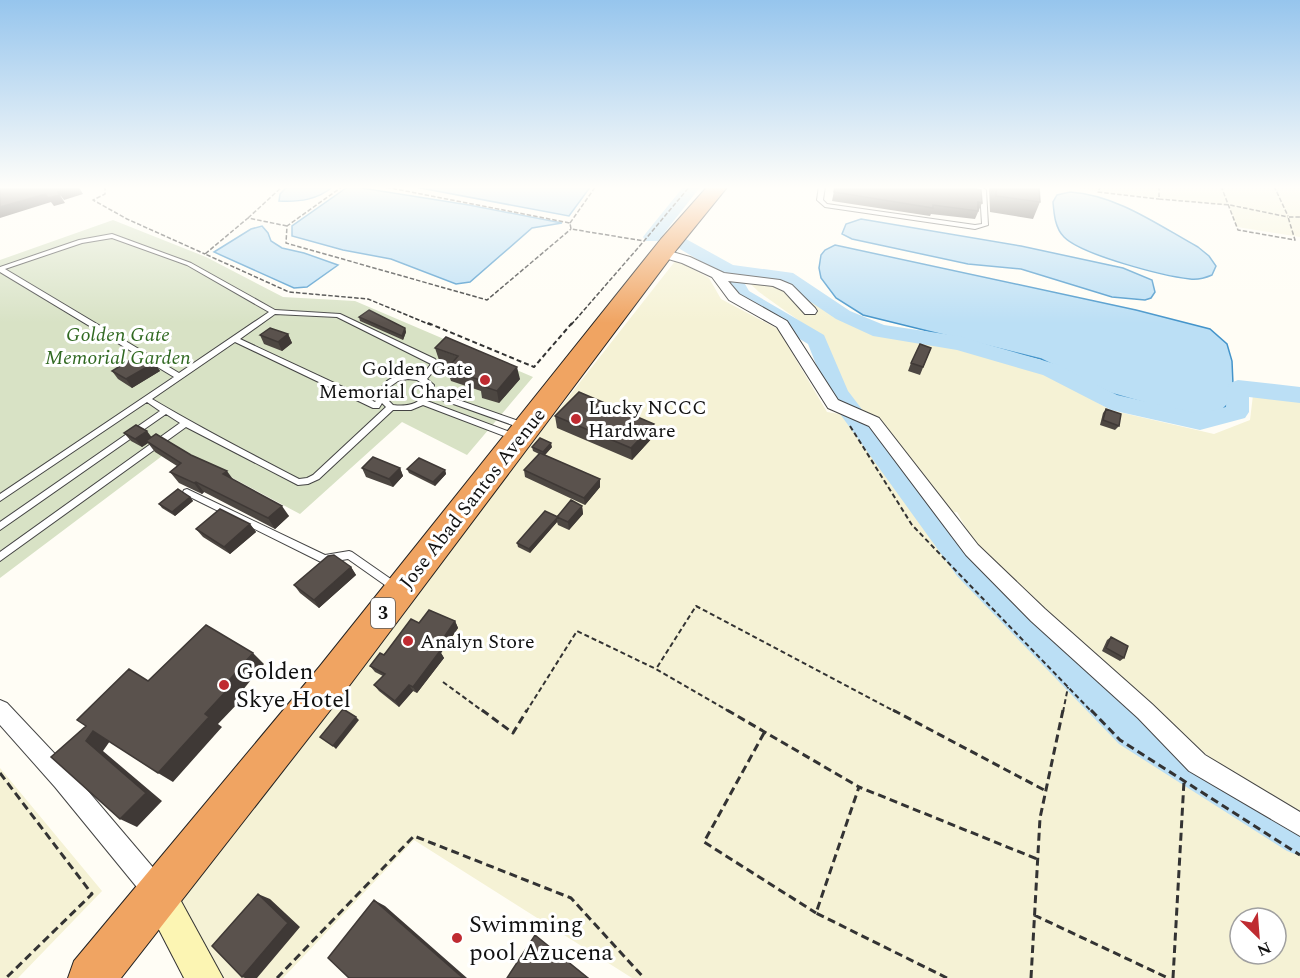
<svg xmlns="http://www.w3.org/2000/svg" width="1300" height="978" viewBox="0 0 1300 978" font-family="Spectral,serif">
  <rect width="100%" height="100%" fill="#fffdf5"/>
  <!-- farmland -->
  <path fill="#f5f2d5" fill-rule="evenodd" d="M1069 186H1300V237L1237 227 1229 206 1099 192Z
    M676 260 709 278 721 299 778 329 827 412 846 415 961 573 1121 737 1300 850V978H632L414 840 283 978H218L168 906ZM1240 918H1276V954H1240Z
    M738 272 783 278 843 317 877 333 958 345 1050 375 1110 410 1214 434 1250 420 1253 395 1300 402V814L1217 764 976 547 957 512 942 514 847 396 822 337 759 292Z
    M0 768 102 891 18 978H0Z"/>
  <!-- cemetery -->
  <path fill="#d8e2c5" d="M113 220 206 257 283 297 355 301 533 377 467 455 402 422 300 514 174 447 0 578V260Z"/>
  <!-- water -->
  <path fill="#bbdff5" stroke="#4494ca" stroke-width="1.5" d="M288 186H334C317 200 300 202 279 201L280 194Z
    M349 186 469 205 562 223 532 228 470 282 456 284 391 259 343 250 292 236V226Z
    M410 186H591L569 216Z
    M1070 192C1117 195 1158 225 1198 247L1209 256 1216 266 1212 275C1205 278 1198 280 1190 279 1163 276 1082 255 1064 237 1055 228 1054 214 1053 202L1057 195Z
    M861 219 1021 246 1123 268 1152 280 1155 292 1151 298 1145 300 1112 297 1021 269 968 264 852 239 842 234 846 224Z
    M262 226 268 233 271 241 282 248 304 253 338 265 307 287 294 288 214 252 251 229Z
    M835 245 1136 310 1210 329 1227 344 1232 361 1233 384 1228 404 1221 411 1212 415 1198 416 1180 413 1110 393 1041 359 863 315 836 298 821 278 819 268 821 255 825 250Z"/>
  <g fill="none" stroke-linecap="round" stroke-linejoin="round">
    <!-- river -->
    <path fill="#bbdff5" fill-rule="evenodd" d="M684 186H701L658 241H646L643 237 646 233Z
      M686 239 733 265 793 273 850 311 884 325 958 336 1059 365 1117 395 1200 414 1226 407 1227 388 1230 383 1238 380 1300 387V403L1249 397V412L1245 418 1200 430 1111 410 1043 375 957 350 873 336 836 319 781 282 741 277 749 291 824 335 848 391 977 560 1143 722 1300 818V856L1287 851 1119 744 957 576 830 400 808 344 734 299 720 273 680 249 677 245 680 241Z"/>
    <!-- lane casing -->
    <g stroke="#444" stroke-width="2">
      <path id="lane" d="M819 186H825L823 200 827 204 975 225 982 224 980 191 974 186H980L986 190 988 225 975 229 825 207 817 200Z
        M112 234 191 263 275 310 340 314 435 359 439 364 427 379 434 385 433 391 527 424 528 426 524 429 521 428 431 396 427 401 518 435 519 437 518 439H512L423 405 411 410H393L319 479 308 484 298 485 186 427 0 561V552L180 423 166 414 0 530V522L160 411 147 402 0 501V494L174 377 0 272V267L79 240ZM112 238 187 265 269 312 179 373 5 269 82 243ZM275 314 337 317 431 364 422 376C409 373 387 374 381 389 379 394 379 398 375 402L240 339ZM235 342 373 408H379L382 403 386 407 313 475 307 478 299 479C249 453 199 427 152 399ZM408 379 417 380 426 386C424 404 409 407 393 405L386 398 388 388 398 381Z
        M187 489 325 555 349 551 352 552 398 584 400 587 398 590 395 591 392 590 348 559 324 563 321 562 184 494 183 492 184 490Z"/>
    </g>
    <!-- street casing -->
    <g stroke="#444" stroke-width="2">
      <path id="street" d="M662 249 690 257 724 273 780 280 792 285 815 308 817 311 815 314H805L784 291 773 286 728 281 739 294 787 321 838 400 879 418 978 545 1045 609 1152 704 1205 755 1300 812V836L1189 771 1138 718 1031 621 966 555 869 426 828 408 777 327 729 300 712 277 682 263 658 256 656 253Z
        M0 700 7 703 71 771 167 884 170 893 167 902 158 905 149 902 55 787 0 725Z"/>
    </g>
    <!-- secondary casing -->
    <g stroke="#333" stroke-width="2">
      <path id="secondary" d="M158 875 170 881 223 978H184L140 893 146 881Z"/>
    </g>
    <!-- highway casing -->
    <g stroke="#222" stroke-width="2">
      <path id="highway" d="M708 186H728L677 249 346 690 121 978H68L74 961 320 666 661 239Z"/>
    </g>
    <!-- path-far2 -->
    <path stroke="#333" stroke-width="1.5" stroke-dasharray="4.5 2" stroke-linecap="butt" d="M105 186V194L93 200 127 219 205 254
      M343 186 287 226 286 243 487 300 571 229
      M380 186 570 223 571 229 644 241 690 186
      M1101 186 1098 192 1159 199
      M1159 186V199L1230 205 1288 217
      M1221 186 1238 230 1295 240 1288 217H1300
      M1274 186 1288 216
      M248 218 283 186
      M570 223 596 186
      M287 226 248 218 205 254 289 292 368 299 431 325
      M571 325 644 241"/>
    <!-- path-far1 -->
    <path stroke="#333" stroke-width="2" stroke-dasharray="5 3" stroke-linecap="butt" d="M428 323 534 367 572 323
      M850 426 912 525 1092 712
      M443 682 484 712
      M526 712 577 631 656 669
      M730 712 656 669 696 606 896 712
      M1063 712 1068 687"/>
    <!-- path -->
    <path stroke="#333" stroke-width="3" stroke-dasharray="8 4.5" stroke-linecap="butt" d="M482 710 513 733 527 710
      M727 710 859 787
      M893 710 1046 791
      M1091 710 1120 740 1300 855
      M764 733 704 842 816 913
      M0 773 92 894 6 978
      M1034 915 1168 978
      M277 978 414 836 571 898 644 978
      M947 978 816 913 859 787 1037 859
      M1031 978 1040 818 1063 710
      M1173 978 1184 781"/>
    <!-- lane -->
    <use href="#lane" fill="#fff" fill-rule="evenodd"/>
    <!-- street -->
    <use href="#street" fill="#fff" fill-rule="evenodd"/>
    <!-- secondary -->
    <use href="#secondary" fill="#fcf5b3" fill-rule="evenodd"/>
    <!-- highway -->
    <use href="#highway" fill="#f0a462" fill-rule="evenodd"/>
  </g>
  <!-- wall -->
  <path fill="#4d4742" d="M835 186 982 203 975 219 931 214 930 216 832 201Z
    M989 186H1039L1040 202 1033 219 990 212Z
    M359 317 405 328 406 332 403 340 360 321Z
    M288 334 292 343 282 351 264 344 260 335Z
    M435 348 520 379 499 403 482 398 481 391 451 381 447 369 451 365 439 360Z
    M931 348 920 375 908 371 911 363Z
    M154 363 160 371 132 388 118 379 112 371Z
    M1106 409 1119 426 1115 430 1100 425 1103 413Z
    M555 416 654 424V436L632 460 557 428Z
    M124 433 152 437 233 480 289 516 275 529 204 492 202 494 179 483 170 472 177 466 155 452 148 443 142 447 131 441Z
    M532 447H552L545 455 600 487 585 505 525 477 524 470 539 454 533 451Z
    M362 468H400L403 476 393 487 366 477Z
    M407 469 445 470 446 474 435 486 409 473Z
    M190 497 193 501 175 516 162 508 159 504Z
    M582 506 583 514 569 530 558 525 557 522 530 553 518 547 517 543 557 516Z
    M250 524 256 532 230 554 203 537 196 529Z
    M351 567 356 575 319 608 300 593 294 585Z
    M455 621 458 628 441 653 444 658 417 693 413 691 399 707 379 691 374 685 383 676 375 672 370 666 419 623Z
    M1111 637 1124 658 1120 661 1102 651 1107 640Z"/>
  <!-- shaded-wall -->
  <path fill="#3f3936" d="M78 186 83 194 64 200 58 192Z
    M45 194 60 195 65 203 54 206 51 202 0 218V207Z
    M405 328 406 332 403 340 402 336Z
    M288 334 292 343 282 351 278 342Z
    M154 363 160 371 132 388 126 379Z
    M517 367 520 379 499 403 497 391Z
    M654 424V436L632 460 631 448Z
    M147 431 153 439 146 441 148 443 142 447 135 439Z
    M551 443 552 447 544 456 543 452Z
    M400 468 403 476 393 487 389 479Z
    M445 470 446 474 435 486 433 482Z
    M227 471 235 482 223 474Z
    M600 479V487L585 505 584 498Z
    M196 482 204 492 202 494 194 483Z
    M190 497 193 501 175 516 172 512Z
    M282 506 289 516 275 529 268 518Z
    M582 506 583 514 569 530 568 522Z
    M557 518V522L530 553 529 549Z
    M250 524 256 532 230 554 224 547Z
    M351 567 356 575 319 608 314 600Z
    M455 621 458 628 441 653 444 658 417 693 413 687 436 649Z
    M253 653 264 664 238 696 242 699 218 724 222 727 173 782 158 773 205 714 225 685Z
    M409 685 413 691 399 707 395 701Z
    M356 717 359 720 336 749 333 746Z
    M93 731 110 741 103 751 162 801 137 827 120 819 86 741Z
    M258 894 270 899 300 927 257 978H245L242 977Z
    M374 900 385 906 467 978H463Z"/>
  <!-- building -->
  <path fill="#5a524d" stroke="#3f3936" stroke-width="1.5" d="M0 186H78L58 192 60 195 48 198 45 194 0 207Z
    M835 186H957L981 190 982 203 978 202V211L933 205V208L834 192Z
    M996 186H1039L1040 202 996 196Z
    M369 310 405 328 402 336 359 317Z
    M270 328 288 334 278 342 260 335Z
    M446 337 517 367 497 391 479 385 483 381 447 369 458 356 435 348Z
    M920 344 931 348 923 367 911 363Z
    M140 354 154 363 126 379 112 371Z
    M579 392 654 424 631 448 555 416Z
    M1106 409 1121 414 1119 426 1103 420Z
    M136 425 147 431 135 439 124 433Z
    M156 434 191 455 227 471 223 474 282 506 268 518 196 482 194 483 170 472 181 463 146 441Z
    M540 438 551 443 543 452 532 447Z
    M540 453 600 479 584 498 524 470Z
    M373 457 400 468 389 479 362 468Z
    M419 458 445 470 433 482 407 469Z
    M178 489 190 497 172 512 159 504Z
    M571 500 582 506 568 522 557 517Z
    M220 509 250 524 224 547 196 529Z
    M545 511 558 517 529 549 517 543Z
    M334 555 351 567 314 600 294 585 328 556Z
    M429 610 455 621 436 649 440 651 413 687 409 685 395 701 374 685 385 674 370 666 380 653 384 655 411 619 419 623Z
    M206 625 253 653 225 685 229 688 205 714 209 717 158 773 93 731 86 741 146 793 120 819 51 757 86 726 77 720 129 669 148 681Z
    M1111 637 1128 646 1124 658 1106 648Z
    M343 709 356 717 333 746 320 737Z
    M258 894 288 923 242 977 212 946Z
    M374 900 463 978H349L328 958Z
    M535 935 588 978H507Z"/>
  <!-- sky -->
  <linearGradient id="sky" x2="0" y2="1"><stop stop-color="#96c5ed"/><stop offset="0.58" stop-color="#fffefa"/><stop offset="1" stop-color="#fffefa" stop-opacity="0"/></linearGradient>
  <rect width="1300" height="323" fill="url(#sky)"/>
  <!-- markers -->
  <g fill="#bf2b31" stroke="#fff" stroke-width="2">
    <circle cx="485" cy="380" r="6"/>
    <circle cx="576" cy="419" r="6"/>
    <circle cx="408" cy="641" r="6"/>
    <circle cx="224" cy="685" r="6"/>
    <circle cx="457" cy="938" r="6"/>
  </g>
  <g text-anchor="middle" stroke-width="6" stroke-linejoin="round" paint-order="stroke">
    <!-- shield labels -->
    <rect fill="#fff" stroke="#585858" stroke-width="1.5" x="371" y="598" width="24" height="30" rx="4.5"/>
    <g font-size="18" font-weight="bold" fill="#111">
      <text x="383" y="619">3</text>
    </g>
    <!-- park labels -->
    <g font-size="20" font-style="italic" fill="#306921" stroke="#fff">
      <text x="118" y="341">Golden Gate<tspan x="118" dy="23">Memorial Garden</tspan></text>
    </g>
    <!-- poi labels -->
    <g font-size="20" fill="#111" stroke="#fff" text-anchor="start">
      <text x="473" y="375" text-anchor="end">Golden Gate<tspan x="473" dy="23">Memorial Chapel</tspan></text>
      <text x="588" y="414">Lucky NCCC<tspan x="588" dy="23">Hardware</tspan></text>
      <text x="420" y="648">Analyn Store</text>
    </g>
    <!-- street labels -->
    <g font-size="20" fill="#111" stroke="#fff">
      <text transform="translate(472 498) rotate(-52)" y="7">Jose Abad Santos Avenue</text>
    </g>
    <!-- near-poi labels -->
    <g font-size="24" fill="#111" stroke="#fff" text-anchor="start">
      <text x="236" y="679">Golden<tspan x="236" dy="28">Skye Hotel</tspan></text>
      <text x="469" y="932">Swimming<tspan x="469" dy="28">pool Azucena</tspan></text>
    </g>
  </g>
  <!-- north arrow -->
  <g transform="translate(1258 936) rotate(155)"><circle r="28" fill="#ffffff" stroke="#a0a0a0" stroke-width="1.5"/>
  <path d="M0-4.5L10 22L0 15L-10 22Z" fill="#bf2b31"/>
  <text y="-9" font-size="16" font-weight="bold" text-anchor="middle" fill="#111111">N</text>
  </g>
</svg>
